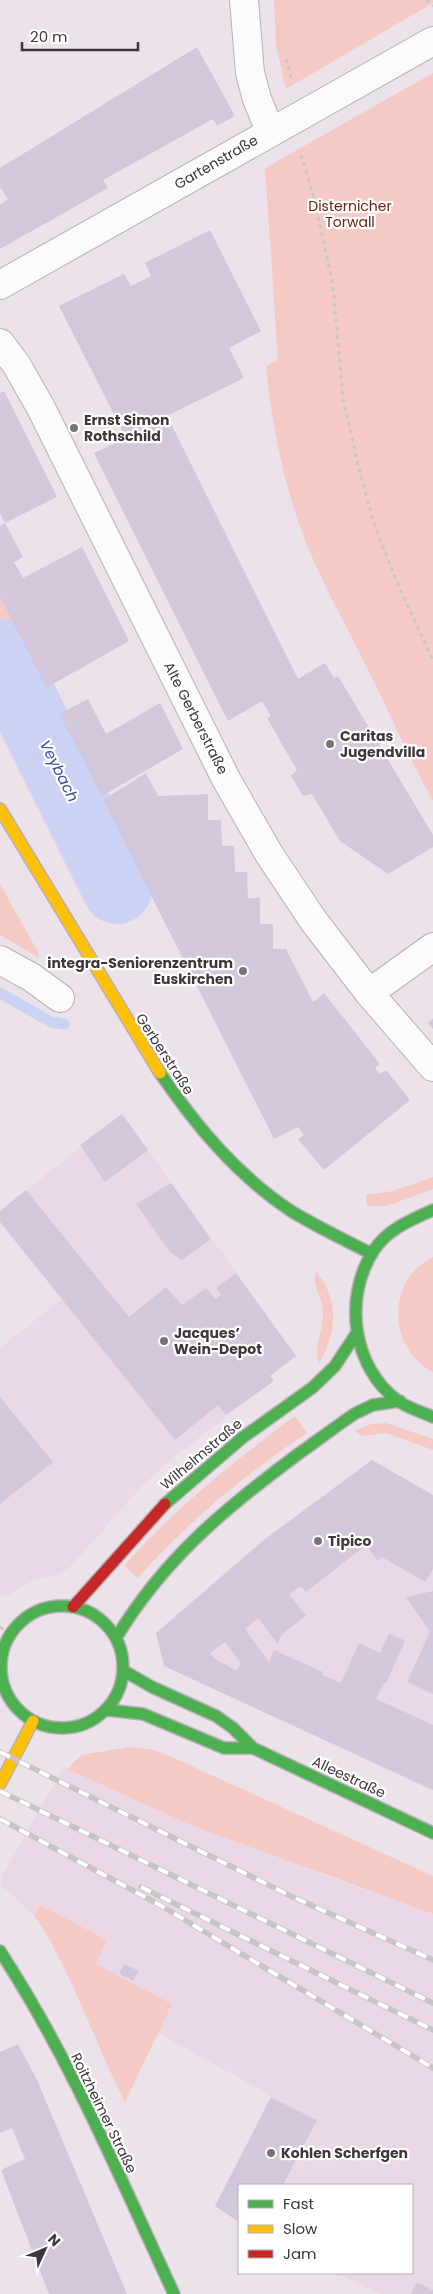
<svg xmlns="http://www.w3.org/2000/svg" width="433" height="2294" viewBox="0 0 433 2294" font-family="Poppins,sans-serif">
  <rect width="100%" height="100%" fill="#ece2ea"/>
  <!-- built -->
  <path fill="#ebd8e6" d="M122 1114 296 1356 270 1376 249 1398 184 1450 182 1449 143 1485 70 1567 59 1574 28 1583 4 1598 0 1595V1348L62 1299 0 1222V1211Z
    M372 1460 433 1495V1791L164 1666 156 1633 265 1539Z
    M64 1767 323 1875 433 1914V2294H380L336 2273H412V2185H239V2222L215 2206 272 2096 158 2033 172 2004 96 1964 107 1940 39 1905 34 1916 16 1897 0 1885 4 1872Z"/>
  <!-- green -->
  <path fill="#f6cac4" d="M274 0H433V3L286 89 276 45Z
    M433 73V801C410 760 392 718 371 676 351 634 327 593 309 550 285 492 272 428 266 366L278 360 265 168Z
    M0 597 141 877 101 897 0 731 2 714 0 711Z
    M0 884 39 954 38 957 0 935Z
    M433 1177V1189L387 1206H367L366 1195 393 1191Z
    M433 1257V1372C387 1348 386 1280 433 1257Z
    M316 1271C340 1301 337 1331 319 1364 312 1347 324 1331 323 1313 323 1297 311 1286 316 1271Z
    M295 1416 307 1433C243 1476 189 1520 138 1578L124 1566C175 1508 233 1462 295 1416Z
    M386 1423 433 1439V1450L386 1433 366 1436 360 1435 355 1431 371 1424Z
    M129 1747 154 1750 174 1758 433 1876V1914L193 1826 67 1769 81 1755Z
    M40 1905 107 1940 96 1964 172 2004 125 2102C104 2061 88 2018 68 1976 58 1956 48 1934 34 1916Z"/>
  <g fill="none" stroke-linecap="round" stroke-linejoin="round">
    <!-- stream -->
    <path stroke="#ccd2f4" stroke-width="11" d="M0 993 51 1022 64 1024"/>
    <!-- river -->
    <path stroke="#ccd2f4" stroke-width="70" d="M0 654 117 889"/>
  </g>
  <!-- building -->
  <path fill="#d3c8db" fill-rule="evenodd" d="M197 47 235 116 217 126 213 119 103 180 108 188 0 249V205L8 199 0 187V168Z
    M210 230 261 331 229 348 244 378 167 416 298 679 325 663 334 678 338 676 433 835V847L388 874 340 841 312 794 303 796 291 776 297 770 267 718 271 716 262 701 228 721 94 453 126 438 59 306 124 274 131 286 151 276 145 263Z
    M4 391 57 497 5 523 23 557 14 562 23 578 82 547 129 641 46 688 0 597V526L5 523 0 513V393Z
    M88 699 106 734 160 703 183 749 102 796 59 714Z
    M146 773 158 796 208 794V820H221L222 846H234L235 872H247L248 898H260V924H273V949H286L313 1002 324 993 380 1064 375 1068 380 1074 386 1070 410 1100 324 1170 298 1139 304 1135 298 1127 274 1139 103 800Z
    M433 1018V1029L428 1023Z
    M122 1114 148 1150 105 1182 80 1145Z
    M171 1183 211 1239 182 1260 170 1252 136 1204Z
    M26 1190 129 1317 166 1287 182 1305 206 1288 215 1299 221 1295 216 1288 236 1273 296 1356 270 1376 274 1381 226 1415 218 1405 175 1440 0 1222V1211Z
    M0 1397 53 1462 0 1504Z
    M372 1460 433 1495V1569L425 1582 382 1557 378 1561 366 1545 306 1592 301 1586 289 1594 306 1616 282 1634 278 1644 258 1618 245 1629 269 1662 274 1650 323 1672 322 1675 341 1683 359 1643 380 1653 389 1633 405 1641 386 1683H384L376 1699 433 1725V1790L164 1666 156 1633 265 1539ZM225 1642 241 1663 237 1671 215 1659 210 1653Z
    M433 1591V1694L407 1682 430 1632 406 1597Z
    M124 1964 139 1971 133 1981 119 1974Z
    M18 2044 37 2080 127 2294H49L1 2170 25 2159 12 2128 0 2133V2052Z
    M271 2097 317 2120 283 2185H239V2222L215 2206Z
    M417 2282 433 2290V2294H411Z"/>
  <g fill="none" stroke-linecap="round" stroke-linejoin="round">
    <!-- street casing -->
    <g stroke="#b8b0b6" stroke-width="30">
      <path id="street" d="M244 0 250 73 257 99 270 131
        M0 285 433 41
        M0 343 16 364 41 408 226 779 269 854 313 920 369 993 433 1067
        M0 960 31 977 60 998
        M369 993 433 947"/>
    </g>
    <!-- fast casing -->
    <g stroke="#b8b0b6" stroke-width="14">
      <path id="fast" d="M160 1073C196 1126 237 1175 291 1211 317 1227 345 1240 372 1254
        M433 1210C411 1220 388 1229 374 1250 343 1297 352 1367 398 1401 408 1408 422 1412 433 1417
        M165 1504 242 1438 312 1388 335 1366 356 1334
        M1 1667a61 61 0 1 1 122 0a61 61 0 1 1-122 0Z
        M116 1638C164 1559 224 1509 297 1455 317 1441 336 1426 356 1413L373 1405 400 1401
        M124 1671 152 1687 216 1716 233 1728 253 1748 433 1833
        M107 1710 143 1714 224 1748H253
        M0 1951C70 2058 120 2178 174 2294"/>
    </g>
    <!-- slow casing -->
    <g stroke="#b8b0b6" stroke-width="14">
      <path id="slow" d="M0 809 160 1073
        M0 1784 33 1721"/>
    </g>
    <!-- jam casing -->
    <g stroke="#b8b0b6" stroke-width="14">
      <path id="jam" d="M73 1607 165 1504"/>
    </g>
    <!-- path -->
    <path stroke="#c9c6c9" stroke-width="3" stroke-dasharray="4 4" stroke-linecap="butt" d="M426 0 433 6
      M286 59 292 82
      M301 155 313 194 333 285 343 399 360 473 375 526 396 580 433 661
      M0 1627 11 1634"/>
    <!-- street -->
    <use href="#street" stroke="#fcfbfc" stroke-width="28"/>
    <!-- fast -->
    <use href="#fast" stroke="#4caf50" stroke-width="11"/>
    <!-- slow -->
    <use href="#slow" stroke="#ffc107" stroke-width="11"/>
    <!-- jam -->
    <use href="#jam" stroke="#c62828" stroke-width="11"/>
    <!-- rail casing -->
    <g stroke="#c7c4c6" stroke-width="5.5">
      <path id="rail" d="M0 1752 293 1897 433 1960
        M0 1791 433 2003
        M0 1819 158 1904 433 2068
        M141 1887 433 2030"/>
    </g>
    <!-- rail -->
    <use href="#rail" stroke="#fff" stroke-width="4" stroke-dasharray="11" stroke-linecap="butt"/>
  </g>
  <!-- markers -->
  <g fill="#7b7279" stroke="#fff" stroke-width="2">
    <circle cx="74" cy="428" r="5"/>
    <circle cx="330" cy="744" r="5"/>
    <circle cx="243" cy="971" r="5"/>
    <circle cx="164" cy="1341" r="5"/>
    <circle cx="318" cy="1541" r="5"/>
    <circle cx="271" cy="2153" r="5"/>
  </g>
  <g text-anchor="middle" stroke-width="4.5" stroke-linejoin="round" paint-order="stroke">
    <!-- street labels -->
    <g font-size="14" fill="#3e363c" stroke="#fff">
      <text transform="translate(216 162) rotate(-30)" y="5">Gartenstraße</text>
      <text transform="translate(196 718) rotate(63)" y="5">Alte Gerberstraße</text>
      <text transform="translate(165 1054) rotate(57)" y="5">Gerberstraße</text>
      <text transform="translate(201 1454) rotate(-40)" y="5">Wilhelmstraße</text>
      <text transform="translate(349 1777) rotate(25)" y="5">Alleestraße</text>
      <text transform="translate(104 2113) rotate(64)" y="5">Roitzheimer Straße</text>
    </g>
    <!-- park labels -->
    <g font-size="14" fill="#6d210d" stroke="#fff">
      <text x="350" y="211">Disternicher<tspan x="350" dy="16">Torwall</tspan></text>
    </g>
    <!-- poi labels -->
    <g font-size="14" font-weight="bold" fill="#3e363c" stroke="#fff" text-anchor="start">
      <text x="84" y="425">Ernst Simon<tspan x="84" dy="16">Rothschild</tspan></text>
      <text x="340" y="741">Caritas<tspan x="340" dy="16">Jugendvilla</tspan></text>
      <text x="233" y="968" text-anchor="end">integra-Seniorenzentrum<tspan x="233" dy="16">Euskirchen</tspan></text>
      <text x="174" y="1338">Jacques’<tspan x="174" dy="16">Wein-Depot</tspan></text>
      <text x="328" y="1546">Tipico</text>
      <text x="281" y="2158">Kohlen Scherfgen</text>
    </g>
    <!-- water labels -->
    <g font-size="15" font-style="italic" fill="#3e4da3" stroke="#fff">
      <text transform="translate(59 771) rotate(63)" y="5">Veybach</text>
    </g>
  </g>
  <!-- legend -->
  <rect x="238" y="2184" width="175" height="90" fill="#ffffff" stroke="#b2afb1"/>
  <rect x="248" y="2200" width="25" height="8" fill="#4caf50" stroke="#b2afb1"/>
  <text x="283" y="2209" font-size="15" fill="#3e363c">Fast</text>
  <rect x="248" y="2225" width="25" height="8" fill="#ffc107" stroke="#b2afb1"/>
  <text x="283" y="2234" font-size="15" fill="#3e363c">Slow</text>
  <rect x="248" y="2250" width="25" height="8" fill="#c62828" stroke="#b2afb1"/>
  <text x="283" y="2259" font-size="15" fill="#3e363c">Jam</text>
  <!-- north arrow -->
  <g transform="translate(45 2249) rotate(46)" stroke="#ffffff" stroke-width="4" paint-order="stroke">
  <path d="M0-4L9 19L0 12L-9 19Z" fill="#3e363c"/>
  <text y="-8" font-size="14" font-weight="bold" text-anchor="middle" fill="#3e363c">N</text>
  </g>
  <!-- scale -->
  <path d="M22 42v8h116v-8" fill="none" stroke="#3e363c" stroke-width="2.5"/>
  <text x="30" y="42" font-size="15" fill="#3e363c" stroke="#ffffff" stroke-width="4" paint-order="stroke">20 m</text>
</svg>
